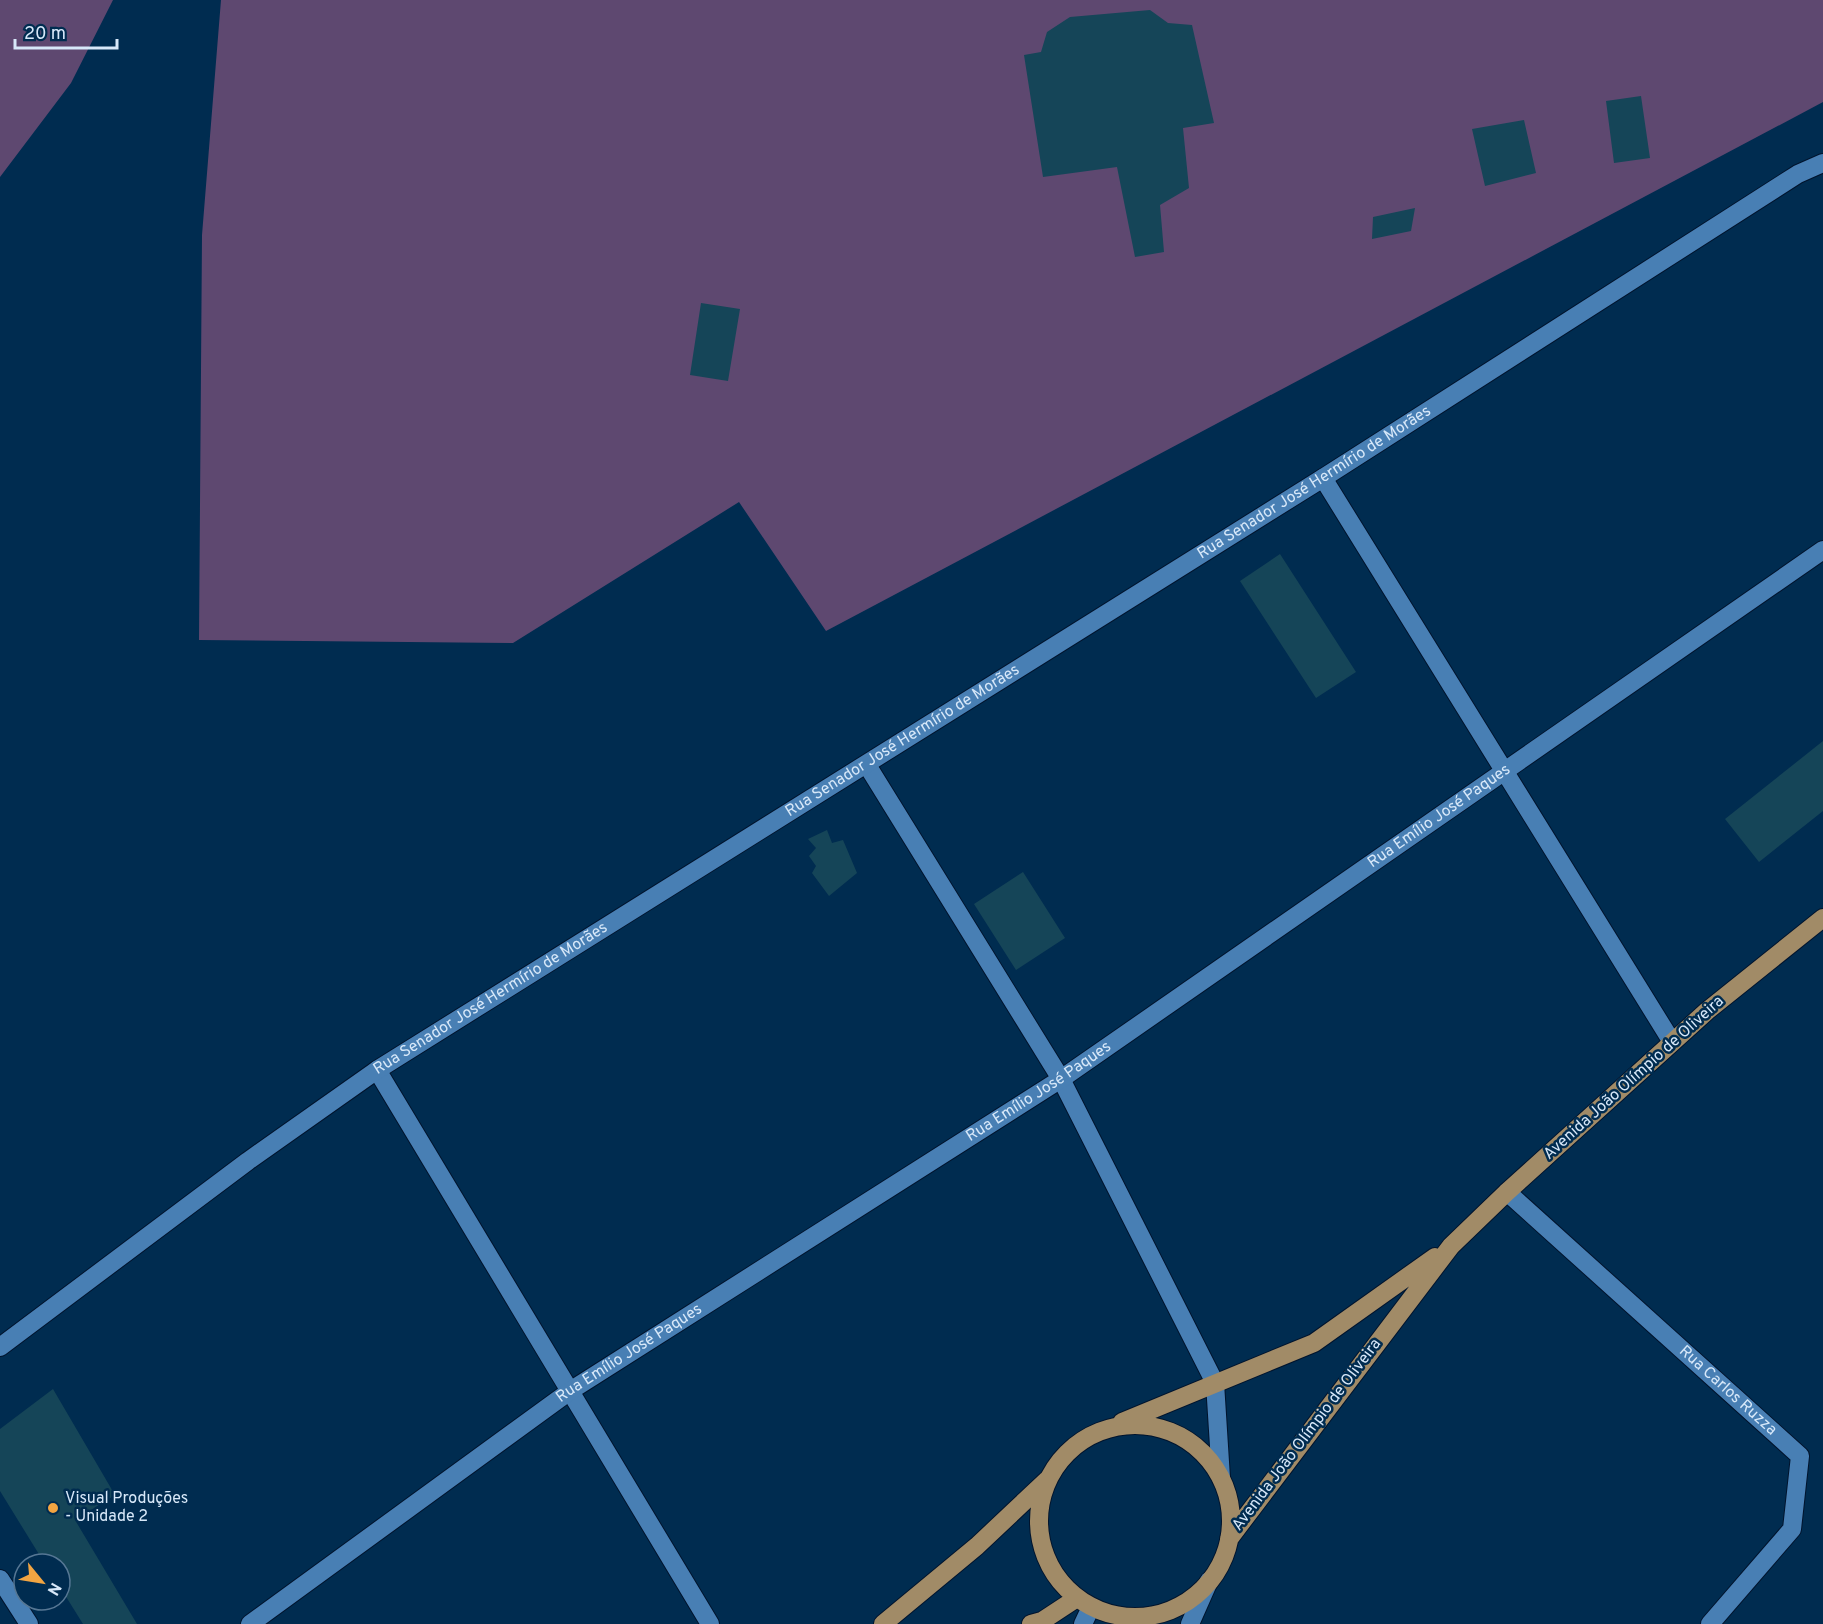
<svg xmlns="http://www.w3.org/2000/svg" width="1823" height="1624" font-family="Overpass,sans-serif">
<style>
.green{fill:#5e4870}
.building{fill:#154558}
.lines{fill:none;stroke-linecap:round;stroke-linejoin:round}
.minor-casing{stroke:#00142d;stroke-width:20}
.major-casing{stroke:#00142d;stroke-width:20}
.minor{stroke:#487fb4;stroke-width:18}
.major{stroke:#a18b67;stroke-width:18}
.poi-dot{fill:#f2a542;stroke:#002c50;stroke-width:2}
.labels{text-anchor:middle;dominant-baseline:central;stroke-width:5;stroke-linejoin:round;paint-order:stroke}
.street-label{font-size:16px;fill:#d7e8f9;stroke:#002c50}
.poi-label{font-size:16px;fill:#d7e8f9;stroke:#002c50;text-anchor:start}
</style>
<rect width="100%" height="100%" fill="#002c50"/>
<!-- green -->
<path class="green" d="M0 0H113L71 83 0 177Z
M221 0H1823V102L826 631 739 502 513 643 199 640 202 235Z"/>
<!-- building -->
<path class="building" d="M1150 10 1168 23 1192 25 1214 123 1183 128 1189 188 1160 205 1164 252 1135 257 1117 167 1043 177 1024 55 1041 52 1047 32 1070 17Z
M1641 96 1650 158 1614 163 1606 101Z
M1524 120 1536 173 1485 186 1472 129Z
M1415 208 1411 231 1372 239 1373 217Z
M701 303 740 309 728 381 690 375Z
M1280 554 1356 672 1316 698 1240 581Z
M1823 741V811L1759 862 1725 819Z
M827 830 832 843 843 840 857 873 829 896 812 873 816 866 809 856 816 848 808 839Z
M1023 872 1065 938 1016 970 974 904Z
M53 1389 115 1495 75 1520 137 1624H83L60 1587V1564H45L0 1491V1429Z"/>
<g class="lines">
<defs>
<g id="minor">
<path d="M1323 478 1672 1042"/>
<path d="M867 765 1061 1079 1215 1383 1221 1478"/>
<path d="M377 1070 710 1624"/>
<path id="s1" d="M1507 1192 1800 1456 1792 1529 1710 1624"/>
<path id="s2" d="M0 1347 248 1161 377 1070 1323 478 1798 174 1823 163"/>
<path d="M0 1579 29 1624"/>
<path id="s3" d="M250 1624 570 1391 1061 1079 1823 550"/>
<path d="M1083 1624 1091 1607"/>
<path d="M1190 1624 1209 1581"/>
</g>
<path id="major" d="M1122 1422 1314 1343 1435 1257
M1039 1521a96 96 0 1 1 192 0a96 96 0 1 1-192 0Z
M1229 1539 1451 1246 1507 1192 1707 1011 1823 918
M883 1624 977 1546 1047 1480
M1031 1624 1042 1621 1077 1598"/>
</defs>
<!-- minor casing -->
<use href="#minor" class="minor-casing"/>
<!-- major casing -->
<use href="#major" class="major-casing"/>
<!-- minor -->
<use href="#minor" class="minor"/>
<!-- major -->
<use href="#major" class="major"/>
</g>
<!-- markers -->
<circle class="poi-dot" cx="53" cy="1508" r="6"/>
<g class="labels">
<!-- street labels -->
<g class="street-label">
<text stroke="none"><textPath href="#s2" startOffset="1574">Rua Senador José Hermírio de Morães</textPath></text>
<text stroke="none"><textPath href="#s2" startOffset="1088">Rua Senador José Hermírio de Morães</textPath></text>
<text stroke="none"><textPath href="#s3" startOffset="1438">Rua Emílio José Paques</textPath></text>
<text stroke="none"><textPath href="#s2" startOffset="602">Rua Senador José Hermírio de Morães</textPath></text>
<text transform="translate(1634 1078) rotate(-42)">Avenida João Olímpio de Oliveira</text>
<text stroke="none"><textPath href="#s3" startOffset="952">Rua Emílio José Paques</textPath></text>
<text stroke="none"><textPath href="#s3" startOffset="466">Rua Emílio José Paques</textPath></text>
<text stroke="none"><textPath href="#s1" startOffset="297">Rua Carlos Ruzza</textPath></text>
<text transform="translate(1307 1435) rotate(-53)">Avenida João Olímpio de Oliveira</text>
</g>
<!-- poi labels -->
<g class="poi-label">
<text x="65" y="1499">Visual Produções<tspan x="65" dy="18">- Unidade 2</tspan></text>
</g>
</g>
<!-- north arrow -->
<g transform="translate(42 1582) rotate(120)"><circle r="28" fill="#002c50" stroke="#567794" stroke-width="1.5"/>
<path d="M0-4.5L10 22L0 15L-10 22Z" fill="#f2a542"/>
<text y="-9" font-size="16" font-weight="bold" text-anchor="middle" fill="#d7e8f9">N</text>
</g>
<!-- scale -->
<path d="M15 39v9h102v-9" fill="none" stroke="#d7e8f9" stroke-width="3"/>
<text x="24" y="39" font-size="18" fill="#d7e8f9" stroke="#002c50" stroke-width="4.5" paint-order="stroke">20 m</text>
</svg>
